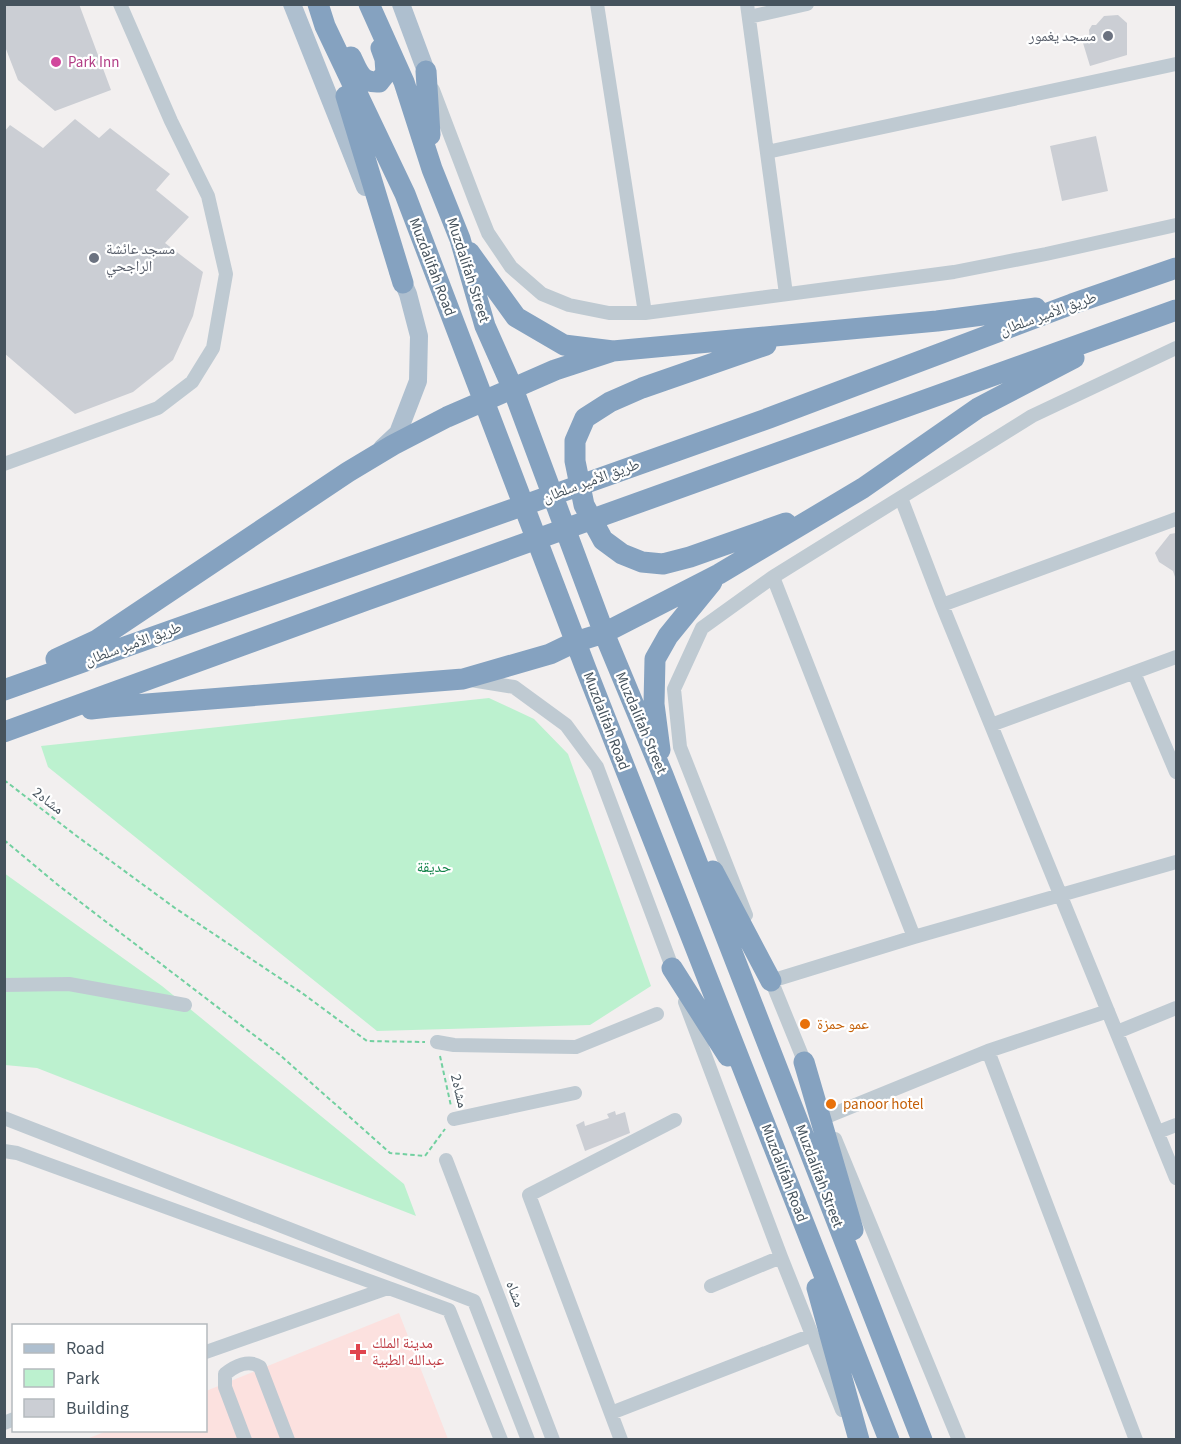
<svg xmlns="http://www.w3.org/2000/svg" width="1181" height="1444" font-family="'Source Sans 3','Noto Naskh Arabic',sans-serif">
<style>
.medical{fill:#fce1df}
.green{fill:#bcf1cf}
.building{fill:#cbced4}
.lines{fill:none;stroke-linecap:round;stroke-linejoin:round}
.path{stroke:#72d0a0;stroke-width:2;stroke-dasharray:4.5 3;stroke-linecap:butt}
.minor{stroke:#bfcad2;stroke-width:14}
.major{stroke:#aebfcf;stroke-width:18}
.highway{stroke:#85a2c0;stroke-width:21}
.worship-dot{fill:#6b7280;stroke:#fff;stroke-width:2}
.hotel-dot{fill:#d1479c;stroke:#fff;stroke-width:2}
.food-dot{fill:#e8710a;stroke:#fff;stroke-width:2}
.health-dot{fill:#e0444e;stroke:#fff;stroke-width:2}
.labels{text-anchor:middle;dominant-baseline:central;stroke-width:4.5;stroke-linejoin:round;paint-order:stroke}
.worship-label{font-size:15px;fill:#5b616d;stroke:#fff;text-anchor:end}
.hotel-label{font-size:15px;fill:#b23c85;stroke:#fff;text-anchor:start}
.street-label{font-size:15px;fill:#46535d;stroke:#fff}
.park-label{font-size:15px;fill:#138249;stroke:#fff}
.food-label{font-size:15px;fill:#c56008;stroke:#fff;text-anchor:start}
.health-label{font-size:15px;fill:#be3a42;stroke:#fff;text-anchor:start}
</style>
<rect width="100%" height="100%" fill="#f2efef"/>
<!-- medical -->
<path class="medical" d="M399 1313 448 1439 84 1440 107 1431 206 1430V1391Z"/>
<!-- green -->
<path class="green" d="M489 698 534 719 568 754 651 986 590 1025 377 1031 48 767 41 746Z
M4 873 162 986 404 1184 416 1216 37 1068 5 1065Z"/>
<!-- building -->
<path class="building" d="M4 4H79L111 90 55 111 18 80 4 44Z
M1118 15 1127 23V55L1090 66 1083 43 1090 42 1089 30 1092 25H1096L1104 16Z
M75 119 99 138 110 128 170 174 156 190 189 217 165 243 203 272 193 316 173 360 133 392 75 414 4 353V132L10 125 43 148Z
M1096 136 1108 191 1062 201 1050 146Z
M1176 533V580L1173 571 1159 562 1155 553 1170 534Z
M615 1111 616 1115 625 1112 630 1133 585 1151 576 1125 584 1121 585 1126 609 1118 607 1114Z"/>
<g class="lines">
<!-- path -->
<path class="path" d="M4 780 78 837 175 908 302 993 367 1041 425 1042
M4 840 58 885 280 1055 390 1153 425 1156 445 1129
M440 1056 451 1106"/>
<!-- minor -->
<path class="minor" d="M597 4 645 313
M747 4 786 294
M749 17 807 4
M433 90 476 203 488 233 511 267 542 294 569 305 609 313H645L954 272 1046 254 1176 225
M767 152 1176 64
M4 464 158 408 192 382 213 348 226 274 208 196 171 121 120 4
M901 498 942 605 1176 1178
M773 577 914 937
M942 605 1176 519
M1134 673 1176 772
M471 680 514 687 566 725 597 767 675 975
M991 725 1176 657
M746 915 680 747 674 689 702 628 773 577 1032 416 1176 348
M769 975 807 1068
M771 981 914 937 1176 862
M4 985 69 984 185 1005
M685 1002 781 1257 842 1410
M1117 1032 1176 1008
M437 1042 454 1045 576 1047 657 1014
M988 1051 1136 1440
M826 1117 988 1051 1108 1011
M4 1118 474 1301 528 1440
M454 1119 575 1093
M1158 1132 1176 1125
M835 1139 959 1440
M4 1151 17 1153 449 1310 501 1440
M446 1160 553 1440
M711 1286 781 1257
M206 1352 388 1288
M611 1413 812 1335
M4 1423 14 1419
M245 1440 225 1387V1374C235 1366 249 1359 260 1367L288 1440
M621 1440 529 1195 675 1120"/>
<!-- major -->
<path class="major" d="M292 4 365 187
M401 4 426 71
M382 448 398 433 418 381 419 336 408 294 398 271"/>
<!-- highway -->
<path class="highway" d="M318 4 325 26 405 194 586 669 889 1440
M369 4 404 82 432 169 460 239 485 326 513 389 604 633 663 775 922 1440
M351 57C358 71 360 83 379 82L386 73 385 59 381 48
M426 71 430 135
M346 96 403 283
M469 252 516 317 564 345 613 351 937 321 1036 308
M766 345 642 388 610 402 585 418 575 441V461L584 505 603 540 622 554 642 562 663 564 690 557 786 523
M56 659 97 640 348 472 393 445 447 417 555 370 613 351
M4 690 769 418 1072 304 1176 268
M91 709 109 707 463 679 550 654 575 642 604 633 719 574 863 488 978 408 1074 358
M4 732 367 600 1176 310
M660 750 654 704 655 659 668 636 712 582
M713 871 771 981
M672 968 728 1056
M804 1062 853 1230
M817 1288 859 1440"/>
</g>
<!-- markers -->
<g class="worship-dot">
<circle cx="1108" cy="36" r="6"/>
<circle cx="94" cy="258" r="6"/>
</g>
<circle class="hotel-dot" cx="56" cy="62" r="6"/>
<g class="food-dot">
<circle cx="805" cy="1024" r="6"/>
<circle cx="831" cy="1104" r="6"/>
</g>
<path class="health-dot" d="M355 1343h6v6h6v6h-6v6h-6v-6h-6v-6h6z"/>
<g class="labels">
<!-- worship labels -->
<g class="worship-label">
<text x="1096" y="36">مسجد يغمور</text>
<text x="106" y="249" text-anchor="start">مسجد عائشة<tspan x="106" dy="17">الراجحي</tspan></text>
</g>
<!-- hotel labels -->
<g class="hotel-label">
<text x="68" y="62">Park Inn</text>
</g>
<!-- street labels -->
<g class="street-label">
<text transform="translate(432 267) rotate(69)">Muzdalifah Road</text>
<text transform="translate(468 270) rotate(72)">Muzdalifah Street</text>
<text transform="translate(1048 314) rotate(-20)">طريق الأمير سلطان</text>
<text transform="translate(591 481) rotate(-20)">طريق الأمير سلطان</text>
<text transform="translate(133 644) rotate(-20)">طريق الأمير سلطان</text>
<text transform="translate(606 721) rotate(69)">Muzdalifah Road</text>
<text transform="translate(641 723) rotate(67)">Muzdalifah Street</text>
<text transform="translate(48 801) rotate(37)">مشاه2</text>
<text transform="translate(459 1091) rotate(77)">مشاه2</text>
<text transform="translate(784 1173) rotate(69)">Muzdalifah Road</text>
<text transform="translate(819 1176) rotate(69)">Muzdalifah Street</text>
<text transform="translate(515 1294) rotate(69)">مشاه</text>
</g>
<!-- park labels -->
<g class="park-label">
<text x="434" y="867">حديقة</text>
</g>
<!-- food labels -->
<g class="food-label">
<text x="817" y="1024">عمو حمزة</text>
<text x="843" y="1104">panoor hotel</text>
</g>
<!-- health labels -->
<g class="health-label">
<text x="372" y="1343">مدينة الملك<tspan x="372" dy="17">عبدالله الطبية</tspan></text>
</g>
</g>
<!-- border -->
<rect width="1181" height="1444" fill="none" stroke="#46535d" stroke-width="12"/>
<!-- legend -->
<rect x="12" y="1324" width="195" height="108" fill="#ffffff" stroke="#b5babe" stroke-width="1.5"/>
<rect x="24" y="1344" width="30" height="9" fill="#aebfcf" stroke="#b5babe" stroke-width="1.5"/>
<text x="66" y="1354" font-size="18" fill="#46535d">Road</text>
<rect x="24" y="1369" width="30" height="18" fill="#bcf1cf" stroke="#b5babe" stroke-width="1.5"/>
<text x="66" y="1384" font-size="18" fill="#46535d">Park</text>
<rect x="24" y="1399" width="30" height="18" fill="#cbced4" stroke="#b5babe" stroke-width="1.5"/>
<text x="66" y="1414" font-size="18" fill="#46535d">Building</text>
</svg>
